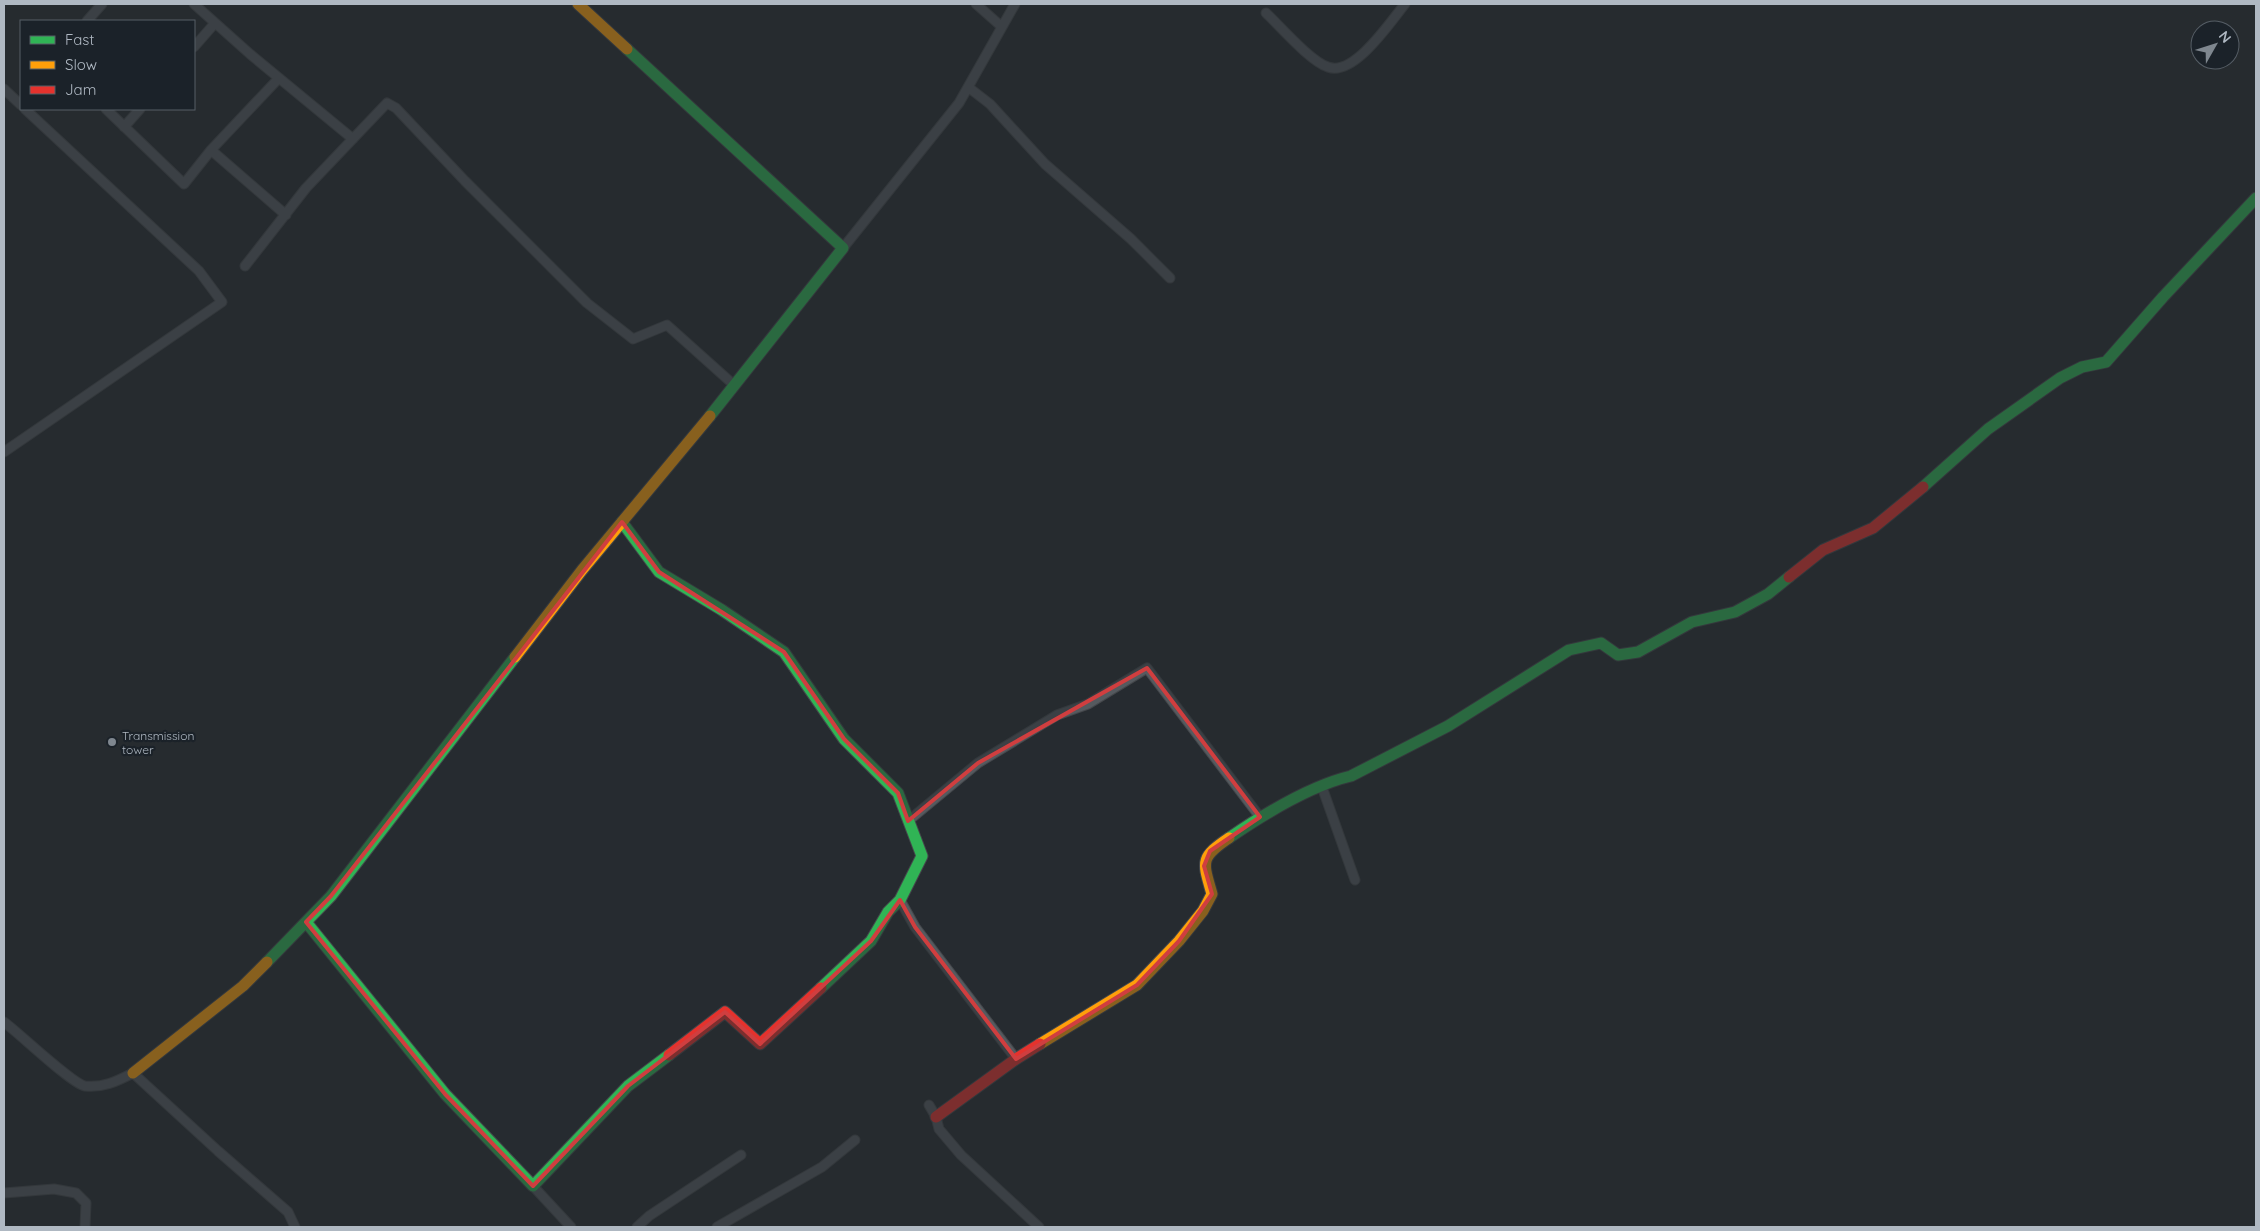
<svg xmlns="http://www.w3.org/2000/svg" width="2260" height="1231" font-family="Quicksand,sans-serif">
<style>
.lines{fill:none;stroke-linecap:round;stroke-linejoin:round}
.street-casing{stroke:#44474b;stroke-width:11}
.fast-casing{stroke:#44474b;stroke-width:13}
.slow-casing{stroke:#44474b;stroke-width:13}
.jam-casing{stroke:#44474b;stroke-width:13}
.street{stroke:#555a5f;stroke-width:9}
.fast{stroke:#30b455;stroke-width:11}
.slow{stroke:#ff9f0a;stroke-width:11}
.jam{stroke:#e5322d;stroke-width:11}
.marked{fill:none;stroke:#d03e3f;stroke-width:4;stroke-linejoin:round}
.poi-dot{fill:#7f878f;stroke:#1b2229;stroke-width:2}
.labels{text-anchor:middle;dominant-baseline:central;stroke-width:4.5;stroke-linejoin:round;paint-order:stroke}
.poi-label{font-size:12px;fill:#afb8c2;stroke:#1b2229;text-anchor:start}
</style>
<rect width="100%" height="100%" fill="#262b30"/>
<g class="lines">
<defs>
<path id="street" d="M194 4 250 54 353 139
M976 4 1002 27
M1266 13C1281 27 1310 61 1328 67 1354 77 1391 21 1405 4
M87 21 102 4
M194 47 215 23
M968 87 990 104 1045 164 1131 239 1170 278
M4 89 21 105
M106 109 184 184 211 150 286 215
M124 127 140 109
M211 150 279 78
M843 248 959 103 1015 4
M245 266 306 188 387 103 396 108 465 181 587 303 633 339 667 325 734 385
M4 452 222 302 199 271 25 109
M1322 787 1355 880
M908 821 978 763 1057 715 1088 704 1147 668 1260 817
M900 900 915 927 1016 1059
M4 1022C19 1033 72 1084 85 1086 104 1088 117 1081 133 1073L218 1151 288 1212 295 1227
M929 1105 936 1117 939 1129 961 1155 1039 1227
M533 1186 571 1227
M4 1193 54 1189 76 1193 86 1203 85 1227
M637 1227 649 1216 741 1155
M717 1227 822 1167 855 1140"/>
<path id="fast" d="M627 49 843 248 710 416
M1923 487 1988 429 2060 378 2082 367 2106 362 2163 297 2256 198
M622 522 659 572 722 610 784 652 844 739 898 793 922 856 900 900 888 912 871 941 821 988
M1229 838C1264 814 1309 786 1351 776L1448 726 1569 650 1601 643 1618 655 1638 652 1692 622 1735 612 1768 594 1789 577
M306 922 445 1094 533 1186 628 1086 669 1055
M267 962 331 896 515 657"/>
<path id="slow" d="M578 4 627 49
M515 657 582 570 710 416
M1040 1044 1137 985 1179 941 1203 911 1212 894C1203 862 1199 858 1229 838
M133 1073 243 986 267 962"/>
<path id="jam" d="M1789 577 1823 550 1873 528 1923 487
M669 1055 725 1012 760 1044 821 988
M936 1117 1016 1059 1040 1044"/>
</defs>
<!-- street casing -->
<use href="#street" class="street-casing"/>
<!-- fast casing -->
<use href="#fast" class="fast-casing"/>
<!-- slow casing -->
<use href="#slow" class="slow-casing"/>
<!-- jam casing -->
<use href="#jam" class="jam-casing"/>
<!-- street -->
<use href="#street" class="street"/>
<!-- fast -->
<use href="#fast" class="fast"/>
<!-- slow -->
<use href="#slow" class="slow"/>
<!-- jam -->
<use href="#jam" class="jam"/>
</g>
<!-- marked area -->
<path d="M0 0H2260V1231H0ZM622 522 659 572 784 652 844 739 898 793 908 821 978 763 1147 668 1260 817 1210 851 1204 866 1212 894 1179 941 1137 985 1016 1059 915 927 900 900 871 941 760 1044 725 1012 628 1086 533 1186 445 1094 306 922 331 896Z" fill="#262b30" fill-opacity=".55" fill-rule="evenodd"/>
<path class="marked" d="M622 522 659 572 784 652 844 739 898 793 908 821 978 763 1147 668 1260 817 1210 851 1204 866 1212 894 1179 941 1137 985 1016 1059 915 927 900 900 871 941 760 1044 725 1012 628 1086 533 1186 445 1094 306 922 331 896Z"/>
<!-- markers -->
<circle class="poi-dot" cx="112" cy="742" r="5"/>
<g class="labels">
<!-- poi labels -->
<g class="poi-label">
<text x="122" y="735">Transmission<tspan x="122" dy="14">tower</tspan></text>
</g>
</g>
<!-- border -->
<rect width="2260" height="1231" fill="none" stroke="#afb8c2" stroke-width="10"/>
<!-- legend -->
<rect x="20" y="20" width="175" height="90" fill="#1b2229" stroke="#565e66"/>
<rect x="30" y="36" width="25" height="8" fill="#30b455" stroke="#565e66"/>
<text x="65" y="45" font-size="15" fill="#afb8c2">Fast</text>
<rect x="30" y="61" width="25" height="8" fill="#ff9f0a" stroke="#565e66"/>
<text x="65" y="70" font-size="15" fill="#afb8c2">Slow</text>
<rect x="30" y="86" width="25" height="8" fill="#e5322d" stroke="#565e66"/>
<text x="65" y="95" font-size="15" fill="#afb8c2">Jam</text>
<!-- north arrow -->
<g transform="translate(2215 45) rotate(51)"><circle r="24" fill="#1b2229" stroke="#565e66"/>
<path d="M0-4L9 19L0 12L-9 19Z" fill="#7f878f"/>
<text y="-8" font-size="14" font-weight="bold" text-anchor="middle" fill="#afb8c2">N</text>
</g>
</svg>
